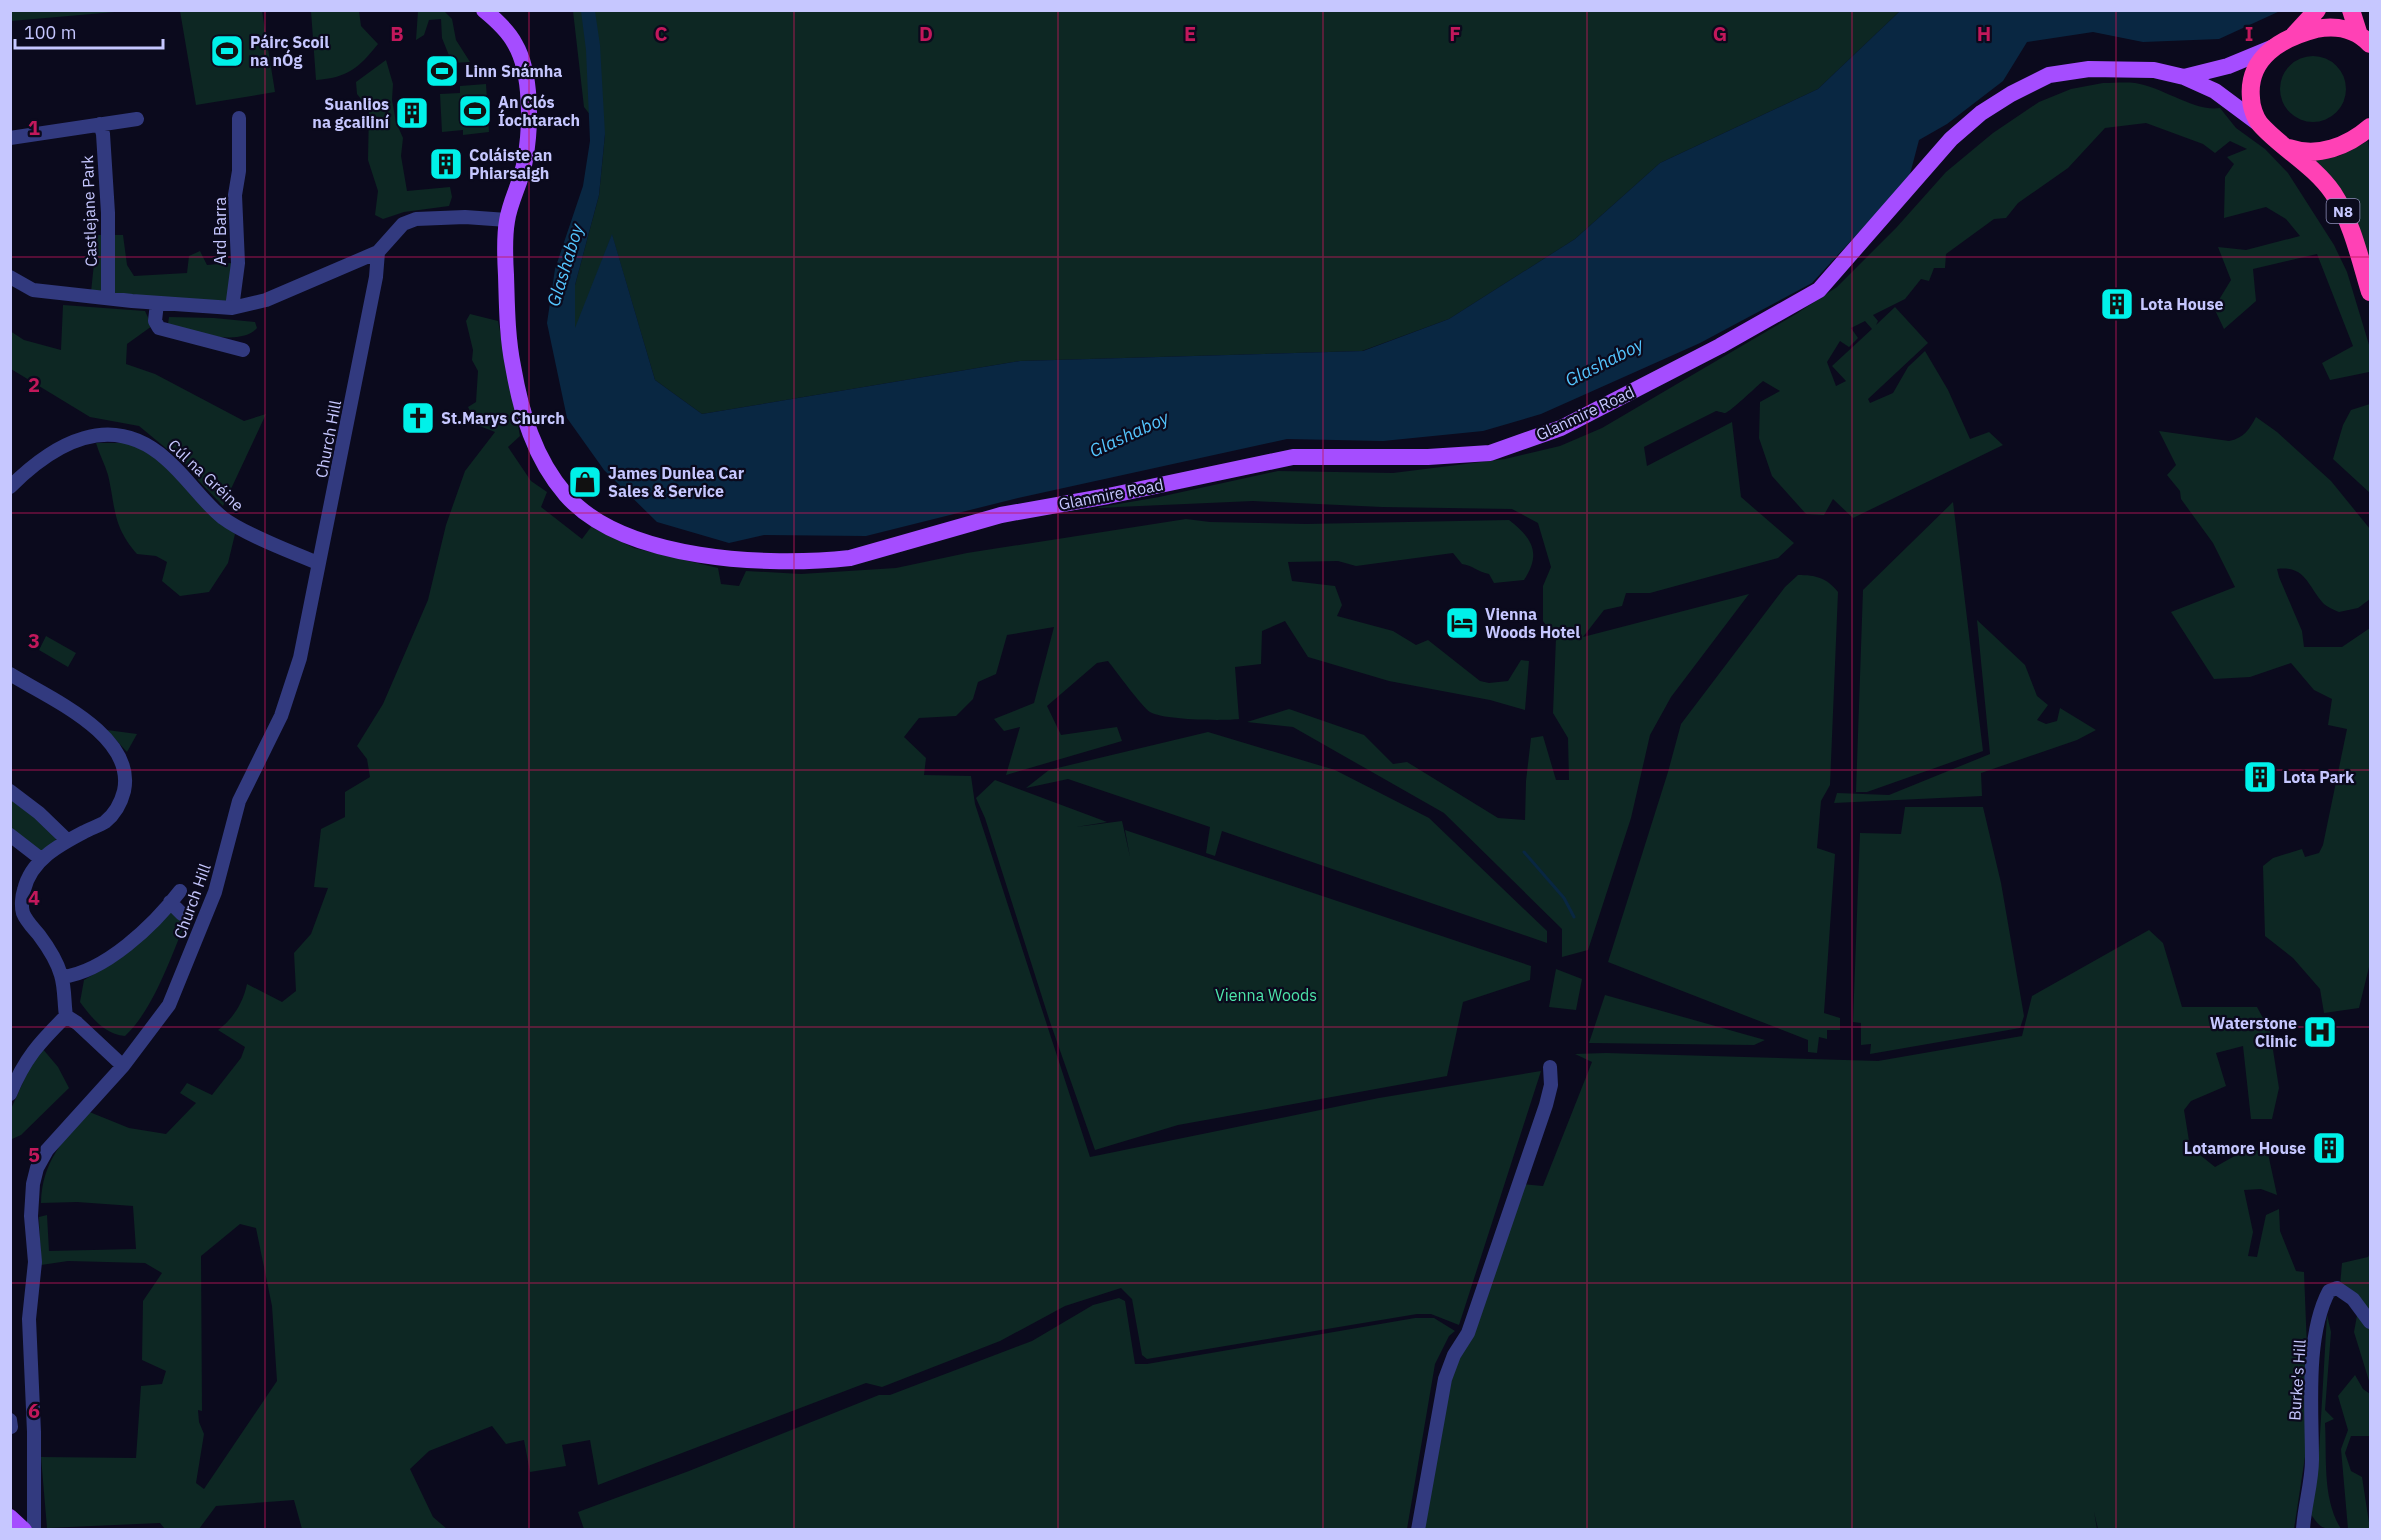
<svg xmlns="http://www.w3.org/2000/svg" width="2381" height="1540" font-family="'IBM Plex Sans',sans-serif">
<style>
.green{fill:#0d2723;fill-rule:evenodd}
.water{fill:#092742}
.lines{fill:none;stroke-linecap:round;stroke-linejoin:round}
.stream{stroke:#092742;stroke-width:3}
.minor{stroke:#323a7f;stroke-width:14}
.major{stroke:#a54dff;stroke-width:16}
.highway{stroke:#ff41b5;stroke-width:18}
.grid{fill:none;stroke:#c2185b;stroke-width:1.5;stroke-opacity:0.55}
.labels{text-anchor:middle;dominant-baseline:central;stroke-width:4.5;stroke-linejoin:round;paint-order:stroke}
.shield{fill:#0b0a1d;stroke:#8e8ebb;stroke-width:1.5}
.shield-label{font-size:15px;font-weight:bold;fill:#c6c7ff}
.poi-label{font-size:16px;font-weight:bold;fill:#c6c7ff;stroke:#0b0a1d;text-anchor:start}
.street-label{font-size:16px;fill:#c6c7ff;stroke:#0b0a1d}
.park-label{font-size:16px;fill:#4de4aa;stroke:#0b0a1d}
.water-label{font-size:18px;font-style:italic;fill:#54c6ff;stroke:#0b0a1d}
.grid-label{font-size:20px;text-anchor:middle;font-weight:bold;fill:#c2185b;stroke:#0b0a1d;stroke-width:4.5;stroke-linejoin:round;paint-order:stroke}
</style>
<rect width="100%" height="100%" fill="#0b0a1d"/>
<!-- green -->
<path class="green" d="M11 10H126V11L11 21Z
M180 11H262L275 92 196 105Z
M311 11H359L361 26 378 44C359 68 347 78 316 80Z
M418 11H444L452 19 456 40 470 62 452 63 442 38 441 19 429 20 424 35 416 40Z
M573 11H1900L1818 89 1660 163 1575 239 1449 319 1362 351 1020 361 702 414 655 380 612 235 575 331V285L599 195 605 134 584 107Z
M2280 89a33 33 0 1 1 66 0a33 33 0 1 1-66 0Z
M386 60 393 84 392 100 396 122 403 138 401 156 407 191 450 187 452 197 449 206 404 212 383 219 375 215 378 191 368 160 369 109 357 94 356 82Z
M2103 83C2113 83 2125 82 2135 83 2163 87 2194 112 2220 108L2236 128 2265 149 2288 173 2334 245 2347 272 2370 348V376L2369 372 2330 380 2322 363 2353 346 2317 254 2253 269 2256 301 2224 329 2214 308 2231 280 2218 247 2246 250 2300 236 2286 219 2266 207 2224 218 2225 177 2234 164 2227 157 2247 149 2230 141 2215 153 2203 144 2146 123 2105 128 2068 168 2018 203 2006 218 1994 219 1946 254 1945 268H1934L1929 281 1921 279 1905 299 1873 315 1878 321 1876 325 1895 307 1928 343 1868 399 1870 403 1893 393 1908 367 1925 351 1948 390 1970 439 1989 432 2003 445 1853 518 1833 499 1824 515 1806 514 1772 476 1759 438 1760 402 1780 391 1763 381C1757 386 1729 413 1725 413 1724 413 1717 411 1716 411L1644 447 1647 466 1732 422 1741 497 1794 543 1778 558 1650 593H1626L1622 606 1604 610 1583 637 1749 594 1671 697 1650 735 1631 818 1588 950 1562 957V929L1444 813 1293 727 1247 722 1289 709 1364 735 1393 764 1407 762 1498 818 1525 820 1526 781 1531 738 1543 736 1556 780H1569L1568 738 1553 713 1556 638 1543 621V586L1551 567 1538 523 1512 509 1382 507 1253 501 1095 508 1159 497 1278 471 1393 473 1505 459 1560 446 1602 428 1796 314 1837 287 1896 228 1946 172 1993 133 2039 102 2071 89ZM1865 321 1872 329 1832 366 1846 381 1836 386 1827 362 1840 341 1849 347 1858 338 1851 328Z
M486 84 489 132 463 135V130L442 132 440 94 460 93V86Z
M2368 141 2370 159V269L2313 160 2339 156Z
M97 235H123L127 265 134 276 187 273 189 256 200 251 207 265 242 262 239 297 221 303 91 292Z
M63 305 145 311 152 326 127 344 126 364 155 374 244 421 266 414 223 506 198 480 196 473 139 426 90 417 11 369 10 331 24 340 61 350Z
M470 314 498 321 520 436 508 447 531 481 547 492 541 507 582 539 591 527 634 548 718 568 721 584 739 586 746 571 801 574 896 568 967 553 1186 519 1210 522 1306 524 1509 520C1532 538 1542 553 1524 580L1494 583 1489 574C1478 572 1472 565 1462 564L1453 553 1356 566 1338 561 1288 562 1292 581 1335 586 1342 605 1337 616 1393 631 1416 645 1428 640 1480 681 1489 683 1508 681 1521 660 1529 661 1525 710 1490 700 1389 681 1308 657 1285 621 1262 631 1261 664 1235 667 1239 719C1223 721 1163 720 1150 712 1142 707 1116 671 1108 661L1097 663 1047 706 1061 735 1117 727 1122 741 1006 775 1020 727 1004 731 994 719 1034 703 1054 627 1007 635 996 674 978 682 973 699 956 716 919 718 904 737 926 758 924 775 971 776 975 804 1090 1157 1379 1098 1541 1071 1459 1325 1431 1314H1417L1147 1359 1142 1355 1132 1299 1121 1288 1065 1306 1000 1341 882 1387 866 1383 598 1485 590 1440 562 1445 566 1466 530 1472 524 1440 506 1444 492 1426 429 1451 410 1469 433 1517 447 1529H302L294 1500 216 1506 199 1529H165L160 1523 47 1528 41 1457 136 1458 141 1386 162 1384 166 1371 142 1360 143 1301 162 1273 145 1263 68 1261 41 1265 39 1217 47 1215 49 1251 136 1249 133 1206 77 1202 41 1203C42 1162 63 1141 87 1111L129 1128 166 1134 196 1103 180 1093 187 1083 212 1095 241 1058 245 1047 218 1030C233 1019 243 1003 247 984L282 1002 296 991 294 953 311 934 328 888 314 887 321 829 345 817V792L370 777 367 759 357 746 383 704 428 600 446 525 465 471 495 432 477 425 468 407 476 402 478 371 472 360 473 350 466 321ZM240 1224 256 1228 272 1306 277 1381 204 1489 196 1483 204 1434 199 1422 198 1410 202 1411 201 1256Z
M169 317 214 318 255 322 257 328C241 347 195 332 174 329L168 324Z
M2370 404V493L2333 459 2343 425 2351 410Z
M2256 417 2277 432 2331 481 2370 529V599L2358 608 2339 612C2334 610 2327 607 2323 603 2308 586 2305 565 2277 569L2279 577 2302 631 2304 647H2342L2370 628V963L2359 1008 2324 1013 2320 989 2293 958 2265 936 2263 866 2273 858 2302 849 2305 857 2319 853 2323 845 2347 729 2328 725 2332 699 2314 690 2291 663 2250 677 2214 679 2171 612 2235 587 2213 543 2181 499 2180 491 2167 475 2176 465 2159 431 2229 441C2244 438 2249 430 2256 417Z
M96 443H130L154 455 206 509 235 534 228 563 209 592 180 596 162 581 167 562 156 556 137 554C112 525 116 509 108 475 105 464 99 454 96 443Z
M1953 502 1983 751 1867 792H1856L1863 590Z
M1798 575C1816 575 1827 578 1838 592L1830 785 1821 801 1817 848 1835 854 1824 1013 1840 1018V1030H1827V1039L1819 1037 1817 1053 1808 1052V1040L1608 962 1668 772 1681 724 1785 587Z
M1977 620 2025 665 2037 696 2048 705 2037 720 2046 724 2057 721 2060 708 2096 730 2077 740 1981 773 1982 796 1834 803 1837 793 1889 795 1990 754Z
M46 636 76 653 68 667 39 650Z
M107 730 137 734 127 752Z
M1208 732 1335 770 1429 818 1547 931V943L1222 831 1215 856 1206 853 1210 827 1068 779 1026 788 1049 770Z
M995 780 1107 822 1076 827 1122 821 1130 857 1125 830 1531 966 1530 980 1463 1002 1447 1076 1178 1125 1095 1150 1050 1022 985 818 976 798Z
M10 798 29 811 56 838 55 843 44 851 38 850 11 831Z
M1905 807H1983L2001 883 2024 1016 2020 1028 1870 1054 1871 1044 1861 1045V1023L1853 1022 1860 833 1901 834Z
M168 911 176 913 187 919C171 956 154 1009 125 1036 104 1034 92 1018 80 1002L84 980 101 970Z
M2149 930 2163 943 2182 1007H2257L2270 1031 2279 1088 2272 1119H2251L2243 1046 2216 1053 2226 1086 2191 1101 2184 1110 2190 1147 2215 1167 2240 1153 2267 1149 2277 1195 2261 1189 2244 1190 2253 1232 2248 1256 2257 1257 2266 1215 2279 1209 2280 1231 2296 1271 2304 1272 2307 1349 2305 1457 2294 1529H2098L2094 1512 2097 1529 1417 1530 1452 1356 1522 1184 1543 1186 1592 1062 1575 1054 1606 1053 1878 1061 2022 1036 2032 996Z
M1556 969 1582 979 1576 1010 1549 1007Z
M1605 995 1765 1040 1754 1045 1589 1043Z
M42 1048 58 1067 69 1088 21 1135 12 1139 11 1145V1109L32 1062Z
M2370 1253V1315L2340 1286 2342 1263 2368 1257Z
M1119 1298 1125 1301 1135 1364H1147L1415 1318H1434L1455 1331 1449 1336 1435 1364 1407 1529H584L578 1512 689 1471 879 1395H890L1032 1341 1093 1305Z
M2358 1310 2370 1329V1384L2354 1332Z
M2327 1315 2331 1332 2325 1410 2334 1419 2325 1423C2327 1458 2322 1498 2341 1529 2322 1529 2321 1529 2310 1513L2318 1469Z
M2355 1375 2363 1389 2370 1394V1438L2369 1436H2351L2345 1453 2351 1471 2362 1477 2370 1529H2348L2341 1449 2348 1430 2338 1396Z"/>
<!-- water -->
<path class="water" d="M581 11H595L600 45 605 134 599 195 575 285V328L612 234 655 380 702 414 1020 361 1363 351 1449 319 1575 239 1660 163 1818 89 1900 11H2280L2219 39 2143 42 2093 32 2027 42 2003 81 1947 124 1919 140 1909 178 1812 283 1700 343 1541 414 1483 431 1383 441 1287 439 1018 498 866 536 764 535 729 543 657 522 604 470 567 418 547 323 555 269 583 186 590 141 586 50Z
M446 57 449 84 437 85 435 58Z"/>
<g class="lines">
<!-- stream -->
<path class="stream" d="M1524 852 1564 898 1574 917"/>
<!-- minor -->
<path class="minor" d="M100 124 103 134 108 213V298
M10 138 137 119
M10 277 33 290 132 301 232 308 266 300 378 252 403 224 416 219 465 217 507 220
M157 303 155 321 159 328 243 350
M232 308 238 263 235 195 239 171V118
M10 487C54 443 111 410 166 459 187 477 202 501 223 518 244 534 293 553 318 563
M10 674C49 698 136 735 124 791 121 803 115 814 105 822 99 826 91 828 84 832 59 845 31 860 24 890 22 896 21 906 23 913 26 921 34 929 39 935 48 947 57 961 61 975 65 988 64 1003 66 1016L77 1023 123 1066
M10 791 39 813 68 841
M10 835 41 859
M170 902 182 914
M62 977C105 972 154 925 180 891
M10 1094C25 1058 39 1043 66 1016
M10 1420 11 1427
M34 1530V1432L29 1319 35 1262 31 1216 33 1184 37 1168 47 1150 123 1066 169 1005 215 892 239 801 281 716 300 658 376 277 378 252
M1418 1530 1445 1379 1454 1355 1468 1333 1546 1105 1551 1085 1550 1067
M2303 1530C2304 1507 2312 1483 2312 1460 2312 1410 2305 1336 2329 1291L2337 1288 2353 1299 2370 1322"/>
<!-- major -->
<path class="major" d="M484 10C495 19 509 32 515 44 532 73 531 127 525 160 522 181 510 200 507 221 504 238 505 258 506 275 507 306 507 336 513 366 521 412 534 458 566 495 624 561 768 567 850 558L1001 515 1108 496 1293 457H1428L1490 453 1561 428 1720 346 1819 290 1951 139 1981 113 2011 94 2049 75 2089 69 2154 70 2184 77 2215 91 2258 123
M2184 77 2228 66 2274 47
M10 1517 24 1530"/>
<!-- highway -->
<path class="highway" d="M2351 10 2358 32
M2294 35 2317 10
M2370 44C2356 29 2336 25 2316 29 2281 38 2247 58 2251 98 2251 106 2255 118 2260 124 2281 148 2314 165 2333 193 2352 222 2360 259 2370 292
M2289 148C2318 158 2348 146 2370 127"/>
</g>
<!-- grid -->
<path class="grid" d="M265 10V1530M529 10V1530M794 10V1530M1058 10V1530M1323 10V1530M1587 10V1530M1852 10V1530M2116 10V1530M10 257H2370M10 513H2370M10 770H2370M10 1027H2370M10 1283H2370"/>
<!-- icons -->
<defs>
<symbol id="stadium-square" viewBox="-11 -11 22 22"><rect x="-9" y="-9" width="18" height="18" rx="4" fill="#00f1e9" stroke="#0b0a1d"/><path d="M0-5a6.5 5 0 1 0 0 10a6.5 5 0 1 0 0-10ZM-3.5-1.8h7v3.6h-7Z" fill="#111"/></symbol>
<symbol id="building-square" viewBox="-11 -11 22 22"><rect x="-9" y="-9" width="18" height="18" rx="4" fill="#00f1e9" stroke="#0b0a1d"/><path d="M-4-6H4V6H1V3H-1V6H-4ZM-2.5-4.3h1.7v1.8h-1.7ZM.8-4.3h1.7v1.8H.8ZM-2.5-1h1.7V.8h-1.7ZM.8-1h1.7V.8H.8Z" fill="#111"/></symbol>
<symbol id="church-square" viewBox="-11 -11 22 22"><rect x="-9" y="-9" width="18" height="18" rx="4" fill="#00f1e9" stroke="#0b0a1d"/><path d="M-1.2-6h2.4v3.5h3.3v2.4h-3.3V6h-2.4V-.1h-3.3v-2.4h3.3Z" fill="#111"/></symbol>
<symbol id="shop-square" viewBox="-11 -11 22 22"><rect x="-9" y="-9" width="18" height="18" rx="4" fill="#00f1e9" stroke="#0b0a1d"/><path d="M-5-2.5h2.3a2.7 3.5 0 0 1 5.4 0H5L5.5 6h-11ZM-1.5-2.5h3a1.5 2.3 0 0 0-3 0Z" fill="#111"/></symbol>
<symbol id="hotel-square" viewBox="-11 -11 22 22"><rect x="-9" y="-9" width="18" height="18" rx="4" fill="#00f1e9" stroke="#0b0a1d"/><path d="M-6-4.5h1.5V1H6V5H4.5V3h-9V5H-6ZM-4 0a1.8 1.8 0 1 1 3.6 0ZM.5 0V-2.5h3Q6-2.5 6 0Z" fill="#111"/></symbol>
<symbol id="hospital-square" viewBox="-11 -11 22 22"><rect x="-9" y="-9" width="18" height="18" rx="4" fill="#00f1e9" stroke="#0b0a1d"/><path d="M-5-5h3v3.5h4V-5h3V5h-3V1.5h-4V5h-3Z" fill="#111"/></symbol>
</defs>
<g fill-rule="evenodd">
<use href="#stadium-square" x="208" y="32" width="38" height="38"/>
<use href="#stadium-square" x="423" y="52" width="38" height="38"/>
<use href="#stadium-square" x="456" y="92" width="38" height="38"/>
<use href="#building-square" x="393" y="94" width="38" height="38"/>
<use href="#building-square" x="427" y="145" width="38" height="38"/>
<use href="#building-square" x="2098" y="285" width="38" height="38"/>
<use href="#church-square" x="399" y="399" width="38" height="38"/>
<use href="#shop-square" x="566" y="463" width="38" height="38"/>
<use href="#hotel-square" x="1443" y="604" width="38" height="38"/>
<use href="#building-square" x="2241" y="758" width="38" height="38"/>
<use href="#hospital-square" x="2301" y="1013" width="38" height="38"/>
<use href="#building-square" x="2310" y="1129" width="38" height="38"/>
</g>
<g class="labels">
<!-- shield labels -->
<rect class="shield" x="2326.5" y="199" width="33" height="24" rx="4.5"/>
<g class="shield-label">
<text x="2343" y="211">N8</text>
</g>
<!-- poi labels -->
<g class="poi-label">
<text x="250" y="42">Páirc Scoil<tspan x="250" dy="18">na nÓg</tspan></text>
<text x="465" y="71">Linn Snámha</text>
<text x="498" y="102">An Clós<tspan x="498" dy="18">Íochtarach</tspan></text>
<text x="389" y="104" text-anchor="end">Suanlios<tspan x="389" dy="18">na gcailiní</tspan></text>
<text x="469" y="155">Coláiste an<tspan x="469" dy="18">Phiarsaigh</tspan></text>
<text x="2140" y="304">Lota House</text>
<text x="441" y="418">St.Marys Church</text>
<text x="608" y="473">James Dunlea Car<tspan x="608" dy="18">Sales &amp; Service</tspan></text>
<text x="1485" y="614">Vienna<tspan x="1485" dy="18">Woods Hotel</tspan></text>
<text x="2283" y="777">Lota Park</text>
<text x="2297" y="1023" text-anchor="end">Waterstone<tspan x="2297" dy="18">Clinic</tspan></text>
<text x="2306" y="1148" text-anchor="end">Lotamore House</text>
</g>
<!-- street labels -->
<g class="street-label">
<text transform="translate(89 211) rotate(-92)">Castlejane Park</text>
<text transform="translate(220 231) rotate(-90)">Ard Barra</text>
<text transform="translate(1585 413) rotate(-25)">Glanmire Road</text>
<text transform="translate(328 439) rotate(-79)">Church Hill</text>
<text transform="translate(206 475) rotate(43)">Cúl na Gréine</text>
<text transform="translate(1111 494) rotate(-11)">Glanmire Road</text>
<text transform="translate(192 901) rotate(-70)">Church Hill</text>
<text transform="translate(2297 1380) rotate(-86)">Burke's Hill</text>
</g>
<!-- park labels -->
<g class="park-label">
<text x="1266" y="995">Vienna Woods</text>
</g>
<!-- water labels -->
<g class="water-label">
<text transform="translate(565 265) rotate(-73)">Glashaboy</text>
<text transform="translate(1604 362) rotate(-27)">Glashaboy</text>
<text transform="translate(1129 434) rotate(-25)">Glashaboy</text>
</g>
</g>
<g class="grid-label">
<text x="397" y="41">B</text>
<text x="661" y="41">C</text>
<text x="926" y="41">D</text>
<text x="1190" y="41">E</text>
<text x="1455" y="41">F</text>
<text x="1720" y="41">G</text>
<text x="1984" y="41">H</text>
<text x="2249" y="41">I</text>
<text x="34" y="135">1</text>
<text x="34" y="392">2</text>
<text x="34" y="648">3</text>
<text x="34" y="905">4</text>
<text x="34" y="1162">5</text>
<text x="34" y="1418">6</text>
</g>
<!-- border -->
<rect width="2381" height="1540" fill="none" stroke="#c6c7ff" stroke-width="24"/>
<!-- scale -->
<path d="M15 39v9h148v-9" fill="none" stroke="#c6c7ff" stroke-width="3"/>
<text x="24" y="39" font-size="18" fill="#c6c7ff" stroke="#0b0a1d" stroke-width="4.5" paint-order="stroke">100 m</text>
</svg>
